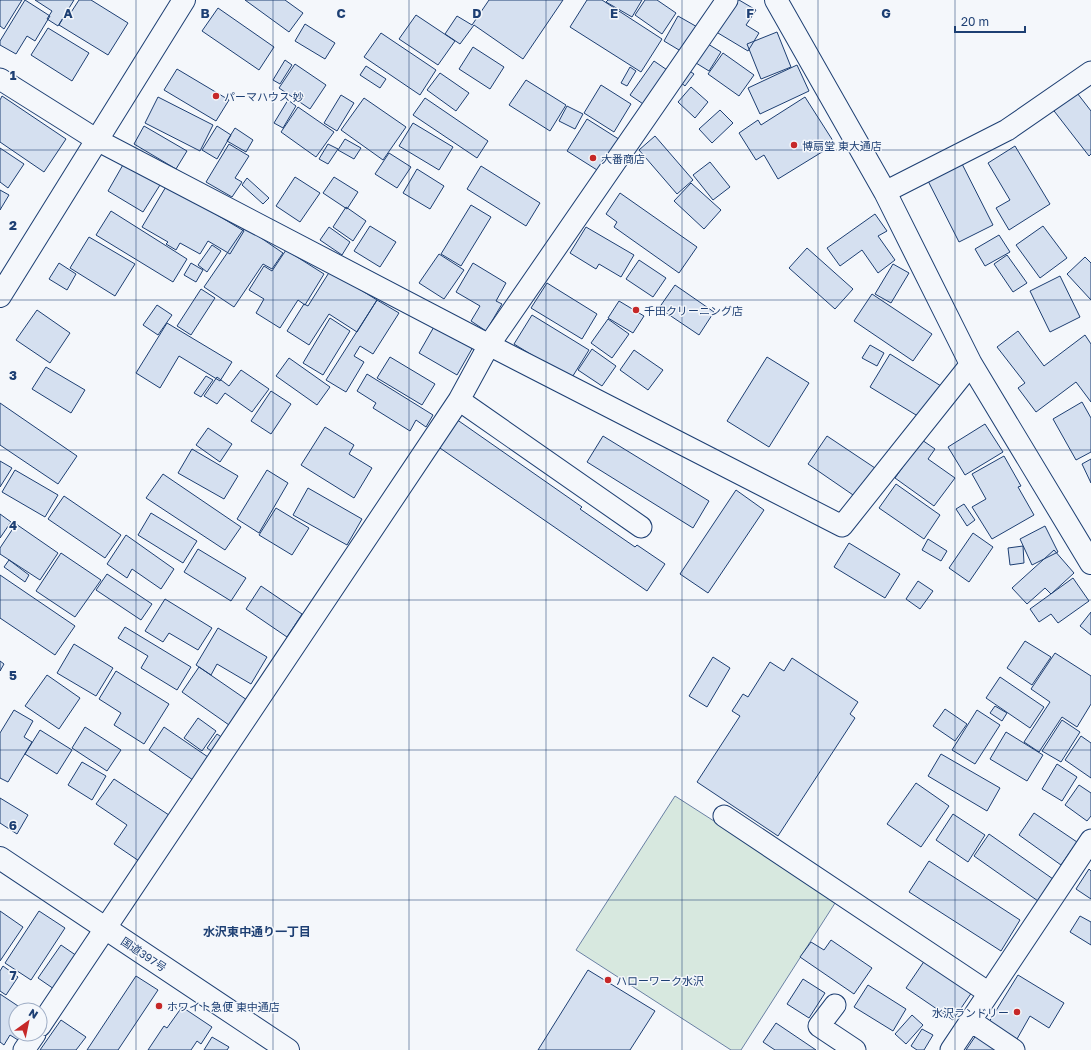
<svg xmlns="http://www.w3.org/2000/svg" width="1091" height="1050" font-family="'Golos Text','Noto Sans JP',sans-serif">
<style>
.green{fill:#d7e8df;stroke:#687fa3}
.building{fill:#d5e0f0;stroke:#1d3f73}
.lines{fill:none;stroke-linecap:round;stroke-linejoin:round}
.street-casing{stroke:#1d3f73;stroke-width:23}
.secondary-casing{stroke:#1d3f73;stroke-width:24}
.highway-casing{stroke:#1d3f73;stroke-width:24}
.street{stroke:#f4f7fb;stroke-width:21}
.secondary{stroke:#f4f7fb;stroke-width:22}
.highway{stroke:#f4f7fb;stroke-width:22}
.grid{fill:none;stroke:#1d3f73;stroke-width:1;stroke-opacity:0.55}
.poi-dot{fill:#c62828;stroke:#f4f7fb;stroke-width:1.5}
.labels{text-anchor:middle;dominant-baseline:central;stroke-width:3;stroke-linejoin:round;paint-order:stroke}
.poi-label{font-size:11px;fill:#1d3f73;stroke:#f4f7fb;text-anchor:start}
.street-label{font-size:11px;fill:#1d3f73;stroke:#f4f7fb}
.neighbourhood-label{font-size:12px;font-weight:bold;fill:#1d3f73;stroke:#f4f7fb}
.grid-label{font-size:13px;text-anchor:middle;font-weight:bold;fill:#1d3f73;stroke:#f4f7fb;stroke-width:3;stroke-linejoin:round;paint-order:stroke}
</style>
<rect width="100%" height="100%" fill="#f4f7fb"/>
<!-- green -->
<path class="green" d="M675 796 837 900 741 1050H731L576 950Z"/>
<!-- building -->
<path class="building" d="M0 0H22L4 29 0 26Z
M25 0 50 16 35 41 27 36 16 54 0 45V41Z
M35 0H74L58 26 47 19 52 11Z
M79 0H91L128 23 108 55 59 25 65 15 68 17Z
M245 0H285L303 13 289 32Z
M489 0H563L523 59 474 25 460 44 445 34 457 16 472 25Z
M587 0H602L662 39 641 72 570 27Z
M608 0H642L632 17 606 2Z
M645 0H657L676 13 662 34 635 15Z
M731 0H739L756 10 746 25 759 33 748 51 713 30Z
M218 8 274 47 259 70 202 31Z
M416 15 455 41 438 65 399 39Z
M678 16 699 28 684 53 664 41Z
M305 24 335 43 325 59 295 41Z
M48 28 89 53 72 81 31 55Z
M777 32 791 67 761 79 747 44Z
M381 33 436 70 420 95 364 57Z
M708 44 721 52 709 71 696 63Z
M473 47 504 67 490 89 459 69Z
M723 53 754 75 739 96 708 74Z
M285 60 292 65 280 84 273 80Z
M654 61 673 74 649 108 630 95Z
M295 64 326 85 310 109 279 88Z
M797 65 809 91 760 114 748 88Z
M366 66 386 79 380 88 360 75Z
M630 67 636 71 627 86 621 83Z
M177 69 229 100 216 121 164 90Z
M688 70 694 74 685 86 679 81Z
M440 73 469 93 456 111 427 90Z
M526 80 566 105 550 131 509 105Z
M601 85 631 104 614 132 584 113Z
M691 87 708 102 695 118 678 102Z
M1074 89 1091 111V154L1089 156 1051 107Z
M341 95 354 103 337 131 324 123Z
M2 96 66 139 44 172 0 142V100Z
M158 97 213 125 200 151 145 123Z
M805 97 835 144 778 179 764 155 756 160 739 133 758 120 761 125Z
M364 98 406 127 383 160 341 130Z
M425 98 488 141 477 158 413 115Z
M288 100 296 106 283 128 274 123Z
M567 106 583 114 575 129 559 121Z
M298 107 334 132 316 157 281 132Z
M720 110 733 123 712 143 699 129Z
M587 119 625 143 605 175 567 151Z
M413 123 453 147 439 170 399 146Z
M144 126 187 151 176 169 134 144Z
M217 126 231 135 217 159 202 150Z
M235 128 253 140 246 152 227 141Z
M655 136 693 180 677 194 639 150Z
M345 139 361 148 354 159 338 150Z
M229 144 249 156 235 178 242 182 232 197 206 182Z
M328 144 338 149 328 164 319 159Z
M1015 146 1050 204 1009 230 996 208 1010 200 988 163Z
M0 148 24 164 8 188 0 182Z
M389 153 411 167 397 188 375 174Z
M958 156 993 225 959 242 924 173Z
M710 162 730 187 713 200 693 175Z
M124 163 160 185 143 212 108 191Z
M481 166 540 203 526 226 467 189Z
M417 169 444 186 430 209 403 193Z
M295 177 320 193 300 222 276 206Z
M334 177 358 192 347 209 323 193Z
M247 178 269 198 263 204 242 185Z
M691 183 721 210 704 229 674 201Z
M167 185 244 231 230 254 208 241 200 254 180 243 176 250 166 244 168 242 142 227Z
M0 190 9 195 0 210Z
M620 193 697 247 679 273 614 227 617 222 606 214Z
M471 205 491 217 461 266 441 254Z
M346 207 366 221 353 241 333 227Z
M111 211 187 259 173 282 96 235Z
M875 214 887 231 878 236 895 260 878 273 862 250 840 266 827 248Z
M370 226 396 242 380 267 354 251Z
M1043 226 1067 258 1040 278 1016 245Z
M245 227 283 253 272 269 263 264 234 307 204 287Z
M329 227 350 242 342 255 320 240Z
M586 227 634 255 621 277 599 264 596 269 570 253Z
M999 235 1010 252 985 266 975 249Z
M89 237 135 264 115 296 70 268Z
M212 245 221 251 207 272 198 265Z
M807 248 853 289 835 309 789 268Z
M286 250 324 274 305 305 298 300 280 328 256 313 264 299 249 290 264 266 272 271Z
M439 254 464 270 444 299 419 283Z
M1007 255 1027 283 1013 292 994 264Z
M1085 257 1091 263V300L1067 274Z
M639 260 666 278 653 297 626 279Z
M59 263 76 274 67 290 49 279Z
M191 263 203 270 196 282 184 275Z
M473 263 506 283 496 301 502 304 486 331 471 321 480 306 456 292Z
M893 264 909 273 891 303 875 294Z
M330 271 377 300 357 332 329 314 309 345 287 331 304 304 308 306Z
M1060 276 1080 317 1050 332 1030 291Z
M547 283 597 314 582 339 531 308Z
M675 285 714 312 699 335 659 308Z
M201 289 215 298 191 335 177 326Z
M872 294 932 334 913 361 854 321Z
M377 300 399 313 373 354 360 346 354 356 364 362 346 392 326 380Z
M619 301 644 316 633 333 608 318Z
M157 305 172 315 158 335 143 325Z
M37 310 70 333 50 363 16 340Z
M532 315 589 350 571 379 514 344Z
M330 318 350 331 323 375 303 363Z
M608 319 629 334 612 358 591 343Z
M167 323 232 362 220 381 179 356 160 388 136 373Z
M435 325 473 347 457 375 419 353Z
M1018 331 1044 366 1085 335 1091 344V402L1076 382 1036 412 1018 388 1025 383 997 347Z
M870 345 884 353 877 366 862 358Z
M592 349 616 366 602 386 578 370Z
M634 350 663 370 648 390 620 370Z
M890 354 941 386 921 418 870 387Z
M390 357 435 384 422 405 377 378Z
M767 357 809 383 769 447 727 421Z
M289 358 330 387 317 405 276 376Z
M46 367 85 390 71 413 32 389Z
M241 370 269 389 252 412 225 393 217 404 204 396 217 377 229 386Z
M367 374 433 415 426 427 416 420 410 431 373 408 376 403 357 391Z
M206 376 213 380 201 397 194 393Z
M271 391 291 404 271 434 251 421Z
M1082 402 1091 418V452L1076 460 1053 419Z
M0 403 77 456 58 484 0 445Z
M456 419 582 507 580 509 635 547 637 545 665 564 647 591 437 446Z
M985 424 1003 452 965 475 948 447Z
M325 427 354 445 349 454 372 468 354 498 301 465Z
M208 428 232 444 220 462 196 445Z
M603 436 709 501 693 528 587 462Z
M827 436 875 468 856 497 808 464Z
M922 440 935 449 928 459 955 478 934 506 895 478Z
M192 449 238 476 224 499 178 473Z
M1004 456 1021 486 1018 487 1034 515 992 539 972 507 986 499 972 474Z
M1091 459V483L1082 464Z
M0 461 12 468 0 487Z
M15 470 58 495 45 517 2 492Z
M267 470 288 483 259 533 237 519Z
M163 474 241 527 225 550 146 498Z
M896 484 940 515 924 539 879 508Z
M308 488 362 519 347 545 293 515Z
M736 490 764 510 708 593 680 574Z
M64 496 121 535 105 558 48 519Z
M964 504 975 520 967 526 956 509Z
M276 508 309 528 292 555 259 535Z
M151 513 197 541 183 563 138 535Z
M0 514 11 522 0 538Z
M16 524 58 553 40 580 0 554V548Z
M1045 526 1058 552 1032 565 1020 539Z
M973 533 993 547 969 582 949 568Z
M126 535 174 569 161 589 132 569 127 578 107 564Z
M928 539 947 551 941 561 922 550Z
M849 543 900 574 885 598 834 567Z
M1023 546 1024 563 1010 565 1008 548Z
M198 549 246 578 231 601 184 572Z
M1054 550 1074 573 1051 594 1045 588 1027 604 1012 588Z
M61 553 101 580 75 617 36 591Z
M9 560 29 575 25 582 4 567Z
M107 574 152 604 141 620 96 590Z
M0 575 75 626 55 655 0 618Z
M1073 578 1089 601 1058 623 1051 614 1039 622 1030 609Z
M918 581 933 591 920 609 906 599Z
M261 586 302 614 287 637 246 609Z
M165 599 212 628 198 650 169 633 163 642 145 631Z
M1091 612V635L1080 626Z
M125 627 191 667 177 690 141 668 148 656 118 638Z
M218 628 267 657 251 684 217 664 211 675 196 665Z
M1025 641 1051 657 1032 685 1007 668Z
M74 644 113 668 96 696 57 673Z
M1055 653 1091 676V704L1077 727 1062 717 1039 752 1024 742 1050 702 1031 689Z
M713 657 730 668 707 707 689 696Z
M792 658 858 702 850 714 855 718 778 836 697 782 740 716 732 711 743 694 748 697 770 662 784 671Z
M0 661 4 664 0 671Z
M199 667 247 700 229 725 182 692Z
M116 671 169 704 144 744 114 725 121 713 99 699Z
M47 675 80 698 59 729 25 706Z
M1000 677 1044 707 1030 728 986 698Z
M995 706 1007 713 1002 721 990 713Z
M945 709 967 724 955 741 933 726Z
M14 710 33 721 24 737 32 742 8 782 0 778V733Z
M977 710 1000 725 975 764 952 750Z
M198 718 216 731 202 751 184 738Z
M1062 720 1080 732 1061 762 1042 751Z
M85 727 121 750 107 771 72 748Z
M164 727 208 757 193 780 149 750Z
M40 730 72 750 57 774 25 754Z
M1006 732 1043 755 1027 781 990 759Z
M217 734 227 741 217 755 207 748Z
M1081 736 1091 743V778L1065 760Z
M941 754 1000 788 987 811 928 776Z
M82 762 106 776 92 800 68 785Z
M1057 764 1077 777 1062 801 1042 789Z
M114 779 172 817 142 863 114 844 127 825 96 804Z
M916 783 949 806 921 847 887 824Z
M1079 785 1091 793V816L1087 821 1065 805Z
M0 798 28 815 17 834 0 823Z
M1034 813 1077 842 1061 865 1019 835Z
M953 814 985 835 968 862 936 840Z
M989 834 1053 879 1038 901 974 856Z
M929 861 1020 920 1001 951 909 892Z
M1089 869 1091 871V899L1076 889Z
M0 911 23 927 0 961Z
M39 911 65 928 31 980 5 963Z
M1080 916 1091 922V945L1070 932Z
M831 940 872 968 854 994 800 957 811 942 824 950Z
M61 945 77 956 54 989 38 978Z
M925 960 972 992 953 1020 906 988Z
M3 966 18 977 6 995 0 991V971Z
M588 970 655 1011 630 1050H538Z
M1018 975 1064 1003 1049 1028 1030 1016 1017 1039 989 1022Z
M136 976 158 990 118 1050H87Z
M803 979 825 993 809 1018 787 1004Z
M868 985 906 1009 893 1031 854 1007Z
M0 994 24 1010H16V1034H33L26 1045 10 1035 4 1045 0 1042Z
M182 1007 212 1027 201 1044 197 1041 191 1050H148L164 1026 167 1028Z
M912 1015 923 1025 906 1044 895 1034Z
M61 1020 86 1037 76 1050H40Z
M776 1023 816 1050H775L763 1042Z
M922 1029 933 1035 924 1050H917L911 1046Z
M979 1031 1007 1050H966Z
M212 1037 229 1047 227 1050H204Z"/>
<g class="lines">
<defs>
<path id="street" d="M727 0 489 345 842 526 971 364
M0 79 97 140 489 345 459 400 40 1026
M885 192 1007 130 1091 72
M459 400 641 527
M724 816 989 993
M835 1005 819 1026 855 1050
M971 1021 1014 1050
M24 1050 35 1034
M951 1050 1091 840"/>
<path id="secondary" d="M776 0 885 192 971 364 1091 563
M0 296 184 0"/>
<path id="highway" d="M0 858 288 1050"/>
</defs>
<!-- street casing -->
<use href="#street" class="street-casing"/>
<!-- secondary casing -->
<use href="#secondary" class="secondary-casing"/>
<!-- highway casing -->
<use href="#highway" class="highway-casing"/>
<!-- street -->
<use href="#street" class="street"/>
<!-- secondary -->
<use href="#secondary" class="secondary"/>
<!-- highway -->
<use href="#highway" class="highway"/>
</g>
<!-- grid -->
<path class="grid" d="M136 0V1050M273 0V1050M409 0V1050M546 0V1050M682 0V1050M818 0V1050M955 0V1050M0 150H1091M0 300H1091M0 450H1091M0 600H1091M0 750H1091M0 900H1091"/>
<!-- markers -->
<g class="poi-dot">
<circle cx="216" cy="96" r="4"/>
<circle cx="794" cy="145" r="4"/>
<circle cx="593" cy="158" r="4"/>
<circle cx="636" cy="310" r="4"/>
<circle cx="608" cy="980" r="4"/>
<circle cx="159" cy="1006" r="4"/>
<circle cx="1017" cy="1012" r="4"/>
</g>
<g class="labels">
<!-- poi labels -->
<g class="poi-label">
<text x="224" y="96">パーマハウス 妙</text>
<text x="802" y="145">博扇堂 東大通店</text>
<text x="601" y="158">大番商店</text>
<text x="644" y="310">千田クリーニング店</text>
<text x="616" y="980">ハローワーク水沢</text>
<text x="167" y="1006">ホワイト急便 東中通店</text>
<text x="1009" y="1012" text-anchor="end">水沢ランドリー</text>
</g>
<!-- street labels -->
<g class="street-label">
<text transform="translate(144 954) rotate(34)">国道397号</text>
</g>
<!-- neighbourhood labels -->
<g class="neighbourhood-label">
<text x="257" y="931">水沢東中通り一丁目</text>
</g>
</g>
<g class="grid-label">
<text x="68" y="18">A</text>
<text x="205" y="18">B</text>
<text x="341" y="18">C</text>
<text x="477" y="18">D</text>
<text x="614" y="18">E</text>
<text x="750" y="18">F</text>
<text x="886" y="18">G</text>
<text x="13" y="80">1</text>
<text x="13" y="230">2</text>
<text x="13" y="380">3</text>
<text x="13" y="530">4</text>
<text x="13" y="680">5</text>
<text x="13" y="830">6</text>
<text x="13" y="980">7</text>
</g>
<!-- north arrow -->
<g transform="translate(28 1022) rotate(33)"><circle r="19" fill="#f4f7fb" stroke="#9eadc5"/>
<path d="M0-3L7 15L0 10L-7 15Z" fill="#c62828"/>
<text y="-6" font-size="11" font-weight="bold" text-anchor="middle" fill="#1d3f73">N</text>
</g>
<!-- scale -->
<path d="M955 26v6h70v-6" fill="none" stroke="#1d3f73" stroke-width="2"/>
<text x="961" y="26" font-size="12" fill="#1d3f73" stroke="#f4f7fb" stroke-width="3" paint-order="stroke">20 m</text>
</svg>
